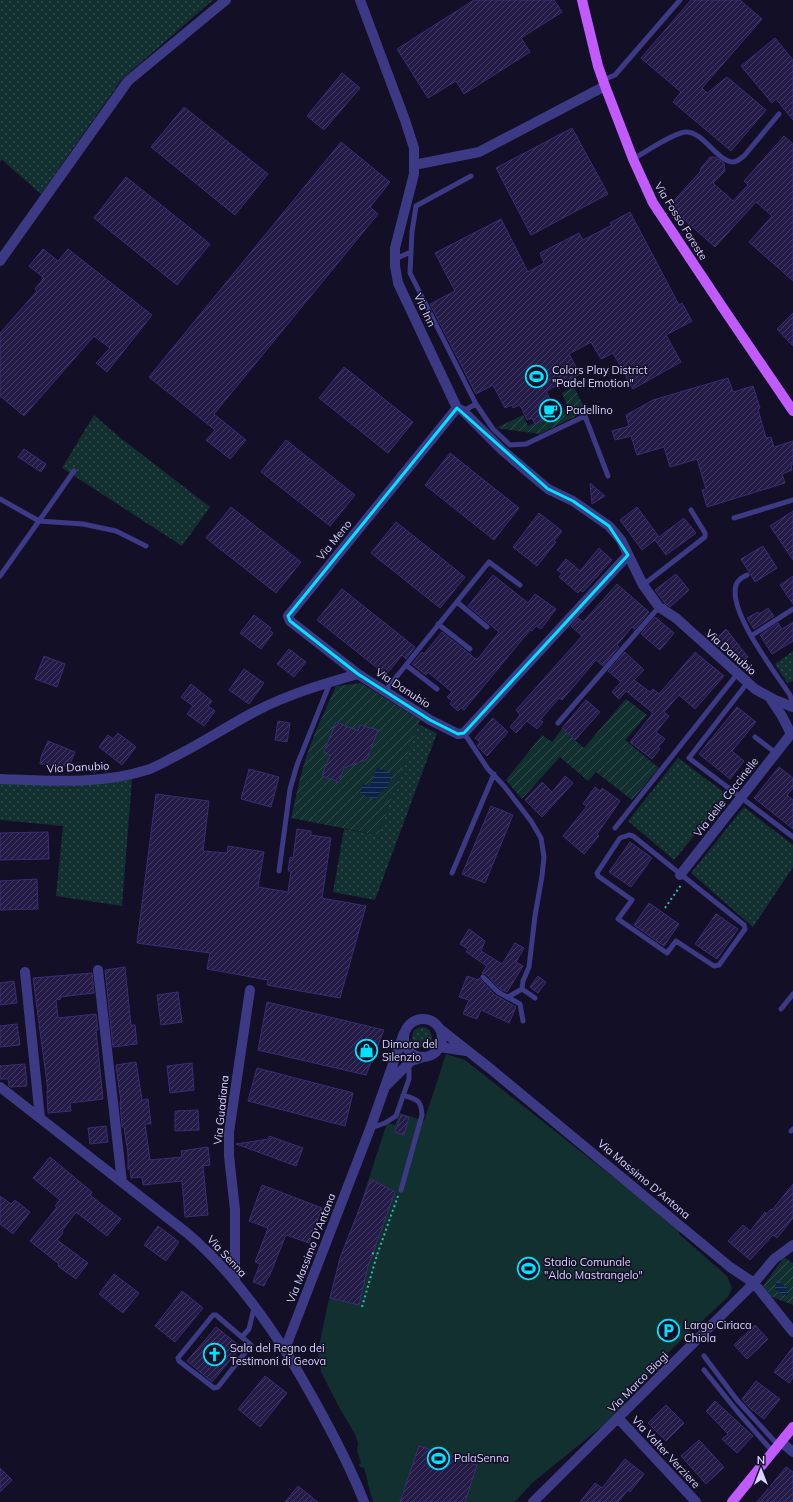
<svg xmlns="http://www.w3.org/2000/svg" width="793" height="1502" font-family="Mulish,sans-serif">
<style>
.grass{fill:url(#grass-dots)}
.garden{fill:url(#garden-furrows)}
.pitch{fill:#12302f}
.water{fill:url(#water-rules)}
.building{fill:url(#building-hatch);stroke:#3b2d73}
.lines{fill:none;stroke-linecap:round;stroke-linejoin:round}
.path{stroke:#2fb8b0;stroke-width:2;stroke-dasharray:2 3;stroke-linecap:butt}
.lane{stroke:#3d3a85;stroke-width:5}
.street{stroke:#3d3a85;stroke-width:10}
.primary{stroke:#c25bff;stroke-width:10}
.marked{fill:none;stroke:#00e5ff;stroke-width:3;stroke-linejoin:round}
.labels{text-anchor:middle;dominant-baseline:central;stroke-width:3;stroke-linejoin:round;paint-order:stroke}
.street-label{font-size:11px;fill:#d9d4ff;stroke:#130f26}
.poi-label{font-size:11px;fill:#d9d4ff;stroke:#130f26;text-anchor:start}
</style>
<defs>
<pattern id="grass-dots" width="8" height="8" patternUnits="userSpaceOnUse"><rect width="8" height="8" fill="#12302f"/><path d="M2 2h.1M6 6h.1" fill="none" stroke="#344d4e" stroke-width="1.8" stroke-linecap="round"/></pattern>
<pattern id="garden-furrows" width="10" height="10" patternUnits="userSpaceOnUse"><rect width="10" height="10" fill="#12302f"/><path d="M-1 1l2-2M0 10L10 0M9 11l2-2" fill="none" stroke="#344d4e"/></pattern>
<pattern id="water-rules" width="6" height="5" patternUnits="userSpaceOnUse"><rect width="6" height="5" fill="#0c2248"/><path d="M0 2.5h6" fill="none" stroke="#2f4163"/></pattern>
<pattern id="building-hatch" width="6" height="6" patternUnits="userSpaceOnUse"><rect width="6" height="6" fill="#241b47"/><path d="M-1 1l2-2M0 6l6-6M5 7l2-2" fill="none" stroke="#433b63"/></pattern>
</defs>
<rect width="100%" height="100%" fill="#130f26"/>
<!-- grass -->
<path class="grass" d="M0 0H213L122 79 41 194 2 160 0 162Z
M94 415 118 436 210 507 182 546 62 468Z
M793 651V681L787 683 775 664Z
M418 724 437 733 375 900 333 892 344 829 378 835Z
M678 758 728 795 674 860 628 821Z
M132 779 122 906 56 896 63 826 0 820V781L65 786Z
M744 807 793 845V867L753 927 691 873Z
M412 1037a10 10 0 1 1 20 0a10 10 0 1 1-20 0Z"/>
<!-- garden -->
<path class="garden" d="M574 387 586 411 540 434 496 428 523 415 528 426 568 408 562 393Z
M361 683 420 720 378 835 291 818C295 800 299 782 304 764 312 737 325 711 336 686Z
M626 699 647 715 625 740 659 768 632 800 596 772 588 781 560 757 522 799 506 780 542 735 552 742 562 729 584 748Z
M784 1257 793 1263V1305L770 1296 763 1286Z"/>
<!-- pitch -->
<path class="pitch" d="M446 1054 465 1060 680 1230 679 1234 727 1276 732 1288 728 1297 671 1350 629 1398 624 1401 626 1407 532 1483 515 1502H373C369 1491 368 1480 364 1468L360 1467 359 1464 361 1463 357 1451 358 1443 355 1434 340 1409 321 1372 318 1351 328 1303 387 1123 395 1125 400 1113 424 1121Z"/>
<!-- water -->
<path class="water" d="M377 768 393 774 386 790 380 792 376 800 361 794 360 792 363 784 370 786Z
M776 1282H780L788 1289V1295C784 1296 776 1291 775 1287Z"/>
<!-- building -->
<path class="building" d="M474 0H554L562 12 521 38 530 52 464 94 456 81 428 98 397 49Z
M691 0H740L762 19 702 88 707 93 727 77 766 110 731 151 673 102 681 92 641 58Z
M775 38 793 60V120L776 99 772 103 741 66Z
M342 73 360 88 324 130 307 116Z
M184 107 268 174 235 215 151 147Z
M572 128 608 194 531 235 496 168Z
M784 136 793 144V281L749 242 772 216 756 202 715 247 669 206 700 172 701 168 710 157H715L724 163 725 171 713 183 733 201 748 185 744 181Z
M341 142 390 182 370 207 378 214 214 414 246 440 230 459 206 440 215 430 149 377Z
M126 177 210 244 177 285 94 218Z
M630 212 679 305 682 303 692 321 666 335 681 362 633 389 613 353 601 359 591 342 569 354 580 374 546 391 557 414 535 424 532 418 527 420 520 405 513 408 512 405 505 408 493 385 476 394 430 304 455 291 435 253 501 219 528 272 544 263 540 253 579 233 583 240 612 225 610 223Z
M43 249 58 261 68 249 152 315 107 372 96 363 110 348 94 336 24 416 0 396V333L37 291 35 289 44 278 29 266Z
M793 313V346L777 329Z
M344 367 413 422 388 453 319 398Z
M728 378 733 392 753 386 760 408 758 409 766 438 771 437 774 447 793 441V464L791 465 792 470 782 474 785 483 707 507 702 490 706 489 697 459 670 467 664 447 637 455 631 436 615 440 612 431 629 426 626 415 653 400Z
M286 440 355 495 330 526 261 472Z
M24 449 46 464 41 472 18 457Z
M450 453 519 508 494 540 425 485Z
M590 483 605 496 592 504Z
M231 507 301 562 276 593 206 538Z
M637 507 659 537 684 518 696 533 666 555 655 540 642 550 620 520Z
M793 511V560L770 526Z
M539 513 562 531 554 541 556 542 537 566 513 547Z
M396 522 465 577 440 608 371 553Z
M763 546 777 568 755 582 741 559Z
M599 548 612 560 583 592 580 590 578 593 559 577 562 573 557 570 566 559 580 571Z
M676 574 689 590 670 607 664 602 655 590Z
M493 575 528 603 535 594 556 609 541 629 536 626 532 631 530 630 464 710 461 708 458 711 450 704 452 701 447 697 452 692 428 672 426 675 412 664 422 652 424 654 442 632 477 660 499 632 468 606Z
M793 576V604L780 585Z
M617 584 649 612 635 629 632 627 617 645 619 647 603 666 596 660 562 700 559 698 540 720 543 722 537 729 527 721 516 733 510 727 520 715 516 710 582 636 571 626 578 618 583 622Z
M342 589 415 647 406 659 402 655 386 675 317 620Z
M768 608 774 616 754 629 747 618 758 612 759 614Z
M254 615 271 628 269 630 273 633 261 649 240 633Z
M655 617 674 633 660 650 641 634Z
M793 622V641L772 654 760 635 778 623 782 629Z
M726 629 748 657 740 665 713 642Z
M289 649 306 662 294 677 277 664Z
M625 652 644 670 634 680 650 692 653 689 659 694 695 652 724 676 695 709 679 695 664 712 669 716 656 732 665 739 658 747 660 749 652 759 630 742 653 713 626 691 619 699 612 692 621 682 608 671Z
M44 656 65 664 57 687 35 679Z
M244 669 264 683 249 704 229 690Z
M191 684 212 701 208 706 215 711 204 726 187 714 193 706 181 697Z
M586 700 600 712 575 740 562 728Z
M737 707 756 722 732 751 744 761 730 779 699 754Z
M493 718 508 732 487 756 477 746 480 742 475 738Z
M278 721 290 723 287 742 275 740Z
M336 722 358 731 360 725 378 730 367 759 344 768 339 782 322 776 330 755 324 752Z
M118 733 136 747 122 765 99 747 108 735 113 739Z
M48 741 75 752 69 766 40 764 41 757Z
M779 767 793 778V788L787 795 793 800V829L754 798Z
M249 769 279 777 271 807 241 799Z
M565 776 573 783 542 817 525 800 542 782 552 792Z
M595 787 600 791 602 788 620 801 597 834 599 836 584 854 563 836 587 806 583 804Z
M156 794 209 801 203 851 227 853 228 846 264 852 258 887 288 892 291 871H288L290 857 293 858 297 829 311 831V835L331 838 322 898 366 906 340 998 267 985 268 980 207 969 210 953 137 943Z
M491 806 513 815 485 883 462 874Z
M48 832 49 859 0 860V833Z
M630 842 652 858 631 887 609 872Z
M37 879 38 909 0 910V881Z
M649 903 679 924 664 946 634 925Z
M716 914 738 929 717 959 695 944Z
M469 929 485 941 481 951 502 964 515 943 524 948 516 962 523 966 507 992 500 989 486 974 482 973 487 966 466 952 468 949 460 944Z
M125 967 131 1025H135L137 1044 113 1047 105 970Z
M92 973 94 993 60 997 61 999 56 1000 58 1018 96 1014 98 1030H96L103 1099 70 1103 71 1111 48 1113 47 1091H48L33 978Z
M467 976 478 980 479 978 495 995 516 1007 509 1023 481 1010 477 1019 463 1014 469 1000 459 997Z
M538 976 546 982 538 993 530 987Z
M14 981 17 1003 0 1005V983Z
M178 992 182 1022 161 1025 157 995Z
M267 1002 384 1030 366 1075 258 1050Z
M17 1024 20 1045 0 1047V1026Z
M136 1062 142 1100 148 1099 151 1124H145L150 1160 182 1157 181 1151 208 1147 210 1165 203 1166 208 1215 185 1217 182 1181 143 1185 142 1177 131 1178 130 1169H128V1154L124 1127H122L120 1102H121L116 1065Z
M192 1063 194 1090 170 1093 167 1066Z
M25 1064 27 1086 10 1087 9 1086 8 1079H0V1066Z
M257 1068 353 1093 345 1126 248 1101Z
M198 1110 199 1130 175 1131V1111Z
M401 1115 409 1117 404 1135 395 1132Z
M106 1126 108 1142 90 1144 88 1128Z
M269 1136 303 1148 296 1166 236 1144 269 1139Z
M50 1157 92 1192 90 1195 121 1219 107 1236 76 1212 62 1231 63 1233 57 1240 88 1263 76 1279 58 1266 59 1264 30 1241 57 1207 55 1206 60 1200 33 1178Z
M371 1179 395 1192 368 1266 359 1305 330 1298 340 1258Z
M793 1184V1218L777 1238 773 1235 750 1260 728 1241 743 1225 750 1231 765 1212 766 1214 771 1209 772 1210Z
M262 1185 322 1208 309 1243 286 1235 269 1277H268L264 1286 253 1282 260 1264 255 1262 268 1228 249 1221Z
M0 1196 11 1204 15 1200 30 1212 13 1234 0 1224Z
M158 1226 179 1242 166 1261 144 1245Z
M114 1274 139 1293 123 1313 99 1294Z
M182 1291 203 1308 175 1342 155 1326Z
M755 1325 768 1339 747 1359 734 1345Z
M216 1327 241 1347 212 1382 187 1361Z
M793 1347V1378L789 1383 774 1372Z
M265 1376 287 1393 260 1427 238 1409Z
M756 1381 780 1399 764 1419 751 1409 742 1399Z
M715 1401 753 1436 737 1453 722 1439 728 1434 706 1411Z
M666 1405 684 1423 666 1441 648 1423Z
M699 1440 724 1467 706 1484 681 1456Z
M419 1446 477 1465 465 1502H400Z
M625 1459 644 1474 630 1492 628 1490 618 1502H580L595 1483 602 1488Z
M786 1467 793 1472V1502H757Z
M0 1468 12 1480 0 1492Z
M298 1486 318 1502H285Z"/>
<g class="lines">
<!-- path -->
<path class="path" d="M665 908 681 885
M372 1253 377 1255
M362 1307 377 1255 398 1196"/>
<!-- lane -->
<path class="lane" d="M603 80 615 75 680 0
M633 159C644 153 676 131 687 132 704 133 717 161 733 162 737 162 740 159 744 156L779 114
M471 176 416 206 412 232 410 273 476 404
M395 259 411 252
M463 411 476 404 493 429 510 445 526 444 585 416 608 476
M74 471 39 521 83 524 116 531 146 546
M0 499 39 521 0 576
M734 518 793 500
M747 575C743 577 738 579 736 585 728 612 775 672 790 695L793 704
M643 585 705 537V533L691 510
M457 602 487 627
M438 624 470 649
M751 636 793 609
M406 665 437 689
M748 682 689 758 793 837
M385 691 489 562 520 585
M558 723 659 607
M464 733 488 769 504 786 531 821 541 838 544 857 542 876 535 916 529 967 523 981 522 989 535 998
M755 737 776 753
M615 828 738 673
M629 835 633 836 744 925 745 929 719 965 714 966 676 941 667 953 618 919 632 900 598 876 597 873 620 838Z
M279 871 290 789 297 765 330 683
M452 873 494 774
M483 977 498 992 520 1004 523 1021
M508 997 522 989
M781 1009 793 994
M371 1128 385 1123 396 1116 409 1079V1069L407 1065
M791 1131 793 1129
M401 1190 422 1115C421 1099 417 1100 403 1095
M213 1315H216L251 1345 218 1387 214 1388 179 1361 178 1358Z
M242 1337 249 1329 254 1308
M704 1356 737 1400 778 1445
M704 1370 737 1411 773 1452"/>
<!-- street -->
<path class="street" d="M360 0 405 120 414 148V174L395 248V266L398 283 457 408 463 411 502 450 548 489 573 501 609 526 621 540 643 585 659 607 676 618 755 689 775 700 793 707
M414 165 479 152 605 86
M0 261 128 81 226 0
M457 408 288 616 290 621 358 674 430 720 458 734 464 733 628 555
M0 779C50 781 102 785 150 769 157 766 165 762 172 758 201 744 227 726 256 711 289 694 323 684 358 674
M680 875 791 734 782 716 770 698
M98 970 122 1182
M25 972 40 1118
M404 1038a19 19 0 1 1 38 0a19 19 0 1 1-38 0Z
M440 1029 492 1070 730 1267 754 1283 793 1332
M440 1047 466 1051
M387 1085 411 1061 423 1057
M0 1087 187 1233C240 1278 280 1338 313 1398 332 1432 350 1466 364 1502
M235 1281V1210L229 1156V1132L250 990
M285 1349 370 1129 404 1033
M618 1418 696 1502
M781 1442 793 1452
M533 1502 754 1283 774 1259 793 1245"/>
<!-- primary -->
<path class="primary" d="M582 0 598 66 605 86 633 159 653 203 725 311 793 411
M732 1502 793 1427"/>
</g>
<!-- marked area -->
<path class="marked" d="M457 408 548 489 573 501 609 526 628 555 464 733 458 734 430 720 358 674 290 621 288 616Z"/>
<!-- icons -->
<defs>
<symbol id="stadium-ring" viewBox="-11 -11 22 22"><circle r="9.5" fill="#130f26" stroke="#00e5ff" stroke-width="1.5"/><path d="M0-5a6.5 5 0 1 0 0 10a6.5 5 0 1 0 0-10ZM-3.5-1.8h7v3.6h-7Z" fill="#00e5ff"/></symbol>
<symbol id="cafe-ring" viewBox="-11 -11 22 22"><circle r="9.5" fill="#130f26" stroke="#00e5ff" stroke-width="1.5"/><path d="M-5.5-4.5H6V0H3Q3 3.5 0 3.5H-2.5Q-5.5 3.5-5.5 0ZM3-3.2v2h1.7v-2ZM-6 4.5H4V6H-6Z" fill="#00e5ff"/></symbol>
<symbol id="shop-ring" viewBox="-11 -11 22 22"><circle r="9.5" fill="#130f26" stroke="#00e5ff" stroke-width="1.5"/><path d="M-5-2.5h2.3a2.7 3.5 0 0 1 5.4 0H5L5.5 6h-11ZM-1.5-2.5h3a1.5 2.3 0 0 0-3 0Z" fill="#00e5ff"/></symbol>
<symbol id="parking-ring" viewBox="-11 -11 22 22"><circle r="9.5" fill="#130f26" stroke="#00e5ff" stroke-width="1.5"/><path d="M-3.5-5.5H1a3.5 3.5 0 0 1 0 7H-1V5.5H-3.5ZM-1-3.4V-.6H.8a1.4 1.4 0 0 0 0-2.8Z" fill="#00e5ff"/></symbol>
<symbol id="church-ring" viewBox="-11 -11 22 22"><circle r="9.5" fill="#130f26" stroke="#00e5ff" stroke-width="1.5"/><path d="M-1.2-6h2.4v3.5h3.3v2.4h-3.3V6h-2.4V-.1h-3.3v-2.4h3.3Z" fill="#00e5ff"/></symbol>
</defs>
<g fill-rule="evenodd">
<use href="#stadium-ring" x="524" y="364" width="25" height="25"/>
<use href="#cafe-ring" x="538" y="398" width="25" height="25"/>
<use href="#shop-ring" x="354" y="1038" width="25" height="25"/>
<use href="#stadium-ring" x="516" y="1256" width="25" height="25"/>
<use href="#parking-ring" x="656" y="1318" width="25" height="25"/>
<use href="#church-ring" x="202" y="1342" width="25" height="25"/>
<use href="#stadium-ring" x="426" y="1446" width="25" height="25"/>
</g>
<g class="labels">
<!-- street labels -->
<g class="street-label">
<text transform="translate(681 221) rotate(58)">Via Fosso Foreste</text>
<text transform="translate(425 310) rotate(65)">Via Inn</text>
<text transform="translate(334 540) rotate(-51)">Via Meno</text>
<text transform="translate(731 652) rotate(41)">Via Danubio</text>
<text transform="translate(403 688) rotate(33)">Via Danubio</text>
<text transform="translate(78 767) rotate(-3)">Via Danubio</text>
<text transform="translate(726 797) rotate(-52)">Via delle Coccinelle</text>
<text transform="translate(221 1110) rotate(-84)">Via Guadiana</text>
<text transform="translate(644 1179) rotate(40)">Via Massimo D'Antona</text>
<text transform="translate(311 1248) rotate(-69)">Via Massimo D'Antona</text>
<text transform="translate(227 1256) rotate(47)">Via Senna</text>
<text transform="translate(638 1382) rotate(-45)">Via Marco Biagi</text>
<text transform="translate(666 1452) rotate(47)">Via Valter Verziere</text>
</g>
<!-- poi labels -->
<g class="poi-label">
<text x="552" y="370">Colors Play District<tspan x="552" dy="13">"Padel Emotion"</tspan></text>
<text x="566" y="410">Padellino</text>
<text x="382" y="1044">Dimora del<tspan x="382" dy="13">Silenzio</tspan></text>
<text x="544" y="1262">Stadio Comunale<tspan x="544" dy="13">"Aldo Mastrangelo"</tspan></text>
<text x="684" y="1325">Largo Ciriaca<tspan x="684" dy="13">Chiola</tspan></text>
<text x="230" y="1348">Sala del Regno dei<tspan x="230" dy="13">Testimoni di Geova</tspan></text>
<text x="454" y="1458">PalaSenna</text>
</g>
</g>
<!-- north arrow -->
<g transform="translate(761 1470)" stroke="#130f26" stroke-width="3" paint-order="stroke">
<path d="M0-3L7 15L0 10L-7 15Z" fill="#d9d4ff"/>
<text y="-6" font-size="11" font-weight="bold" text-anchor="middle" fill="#d9d4ff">N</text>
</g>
</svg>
